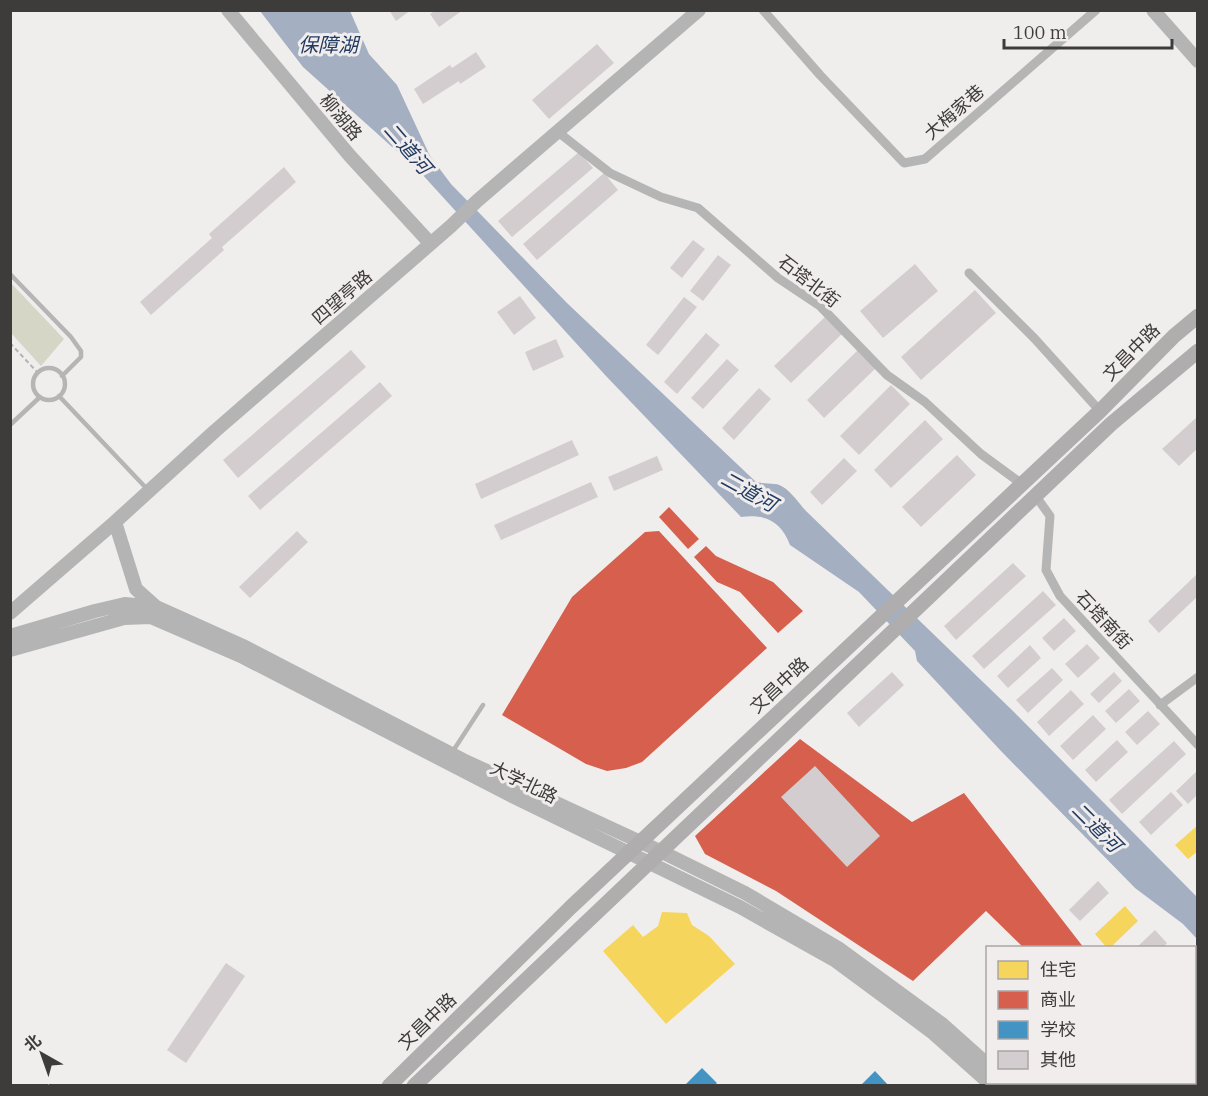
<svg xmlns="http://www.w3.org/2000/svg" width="1208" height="1096" font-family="'IBM Plex Serif','Noto Sans SC',serif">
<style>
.green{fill:#d5d6c6}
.water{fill:#a4b0c2}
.homes{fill:#f6d55c}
.shops{fill:#d6604d}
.schools{fill:#4393c3}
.building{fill:#d4cdcf}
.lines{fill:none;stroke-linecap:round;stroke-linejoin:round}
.path{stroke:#b4b4b3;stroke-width:2;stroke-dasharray:4.5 3;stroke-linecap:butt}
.lane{stroke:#b5b5b5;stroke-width:4.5}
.street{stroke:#b5b5b5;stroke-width:9}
.secondary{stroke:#b4b4b4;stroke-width:14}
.primary{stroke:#afadad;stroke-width:15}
.labels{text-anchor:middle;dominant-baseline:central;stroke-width:6;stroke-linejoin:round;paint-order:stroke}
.street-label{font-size:18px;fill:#3d3c3b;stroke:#f1edec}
.water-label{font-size:20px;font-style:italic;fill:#213b62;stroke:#f1edec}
</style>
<rect width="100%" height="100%" fill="#f0eeed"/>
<!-- green -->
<path class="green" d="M11 283 64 339 41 366 11 333Z"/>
<!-- water -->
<path class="water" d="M260 11H350L369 54 397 85 430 156 451 184 567 303 755 481C762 484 767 483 775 484 787 485 798 502 806 511L1013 711 1197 897V939L1183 924 1135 888 1001 751 917 661 915 651 859 592 790 545C781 521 766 514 741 517L606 376 420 172 303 67Z"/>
<!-- homes -->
<path class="homes" d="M1198 825V851L1188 859 1175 845Z
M1125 906 1138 921 1110 948H1107L1095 934Z
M662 912 687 913 692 925 709 936 735 964 666 1024 603 951 633 925 643 937 658 926Z"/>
<!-- shops -->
<path class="shops" d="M669 507 699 539 688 549 659 517Z
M659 531 767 648 642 762 626 768 607 771 586 764 502 715 572 597 645 532Z
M706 546 716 556 773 582 803 611 778 633 740 592 717 582 694 557Z
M800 739 912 822 964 793 1084 948H1024L986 911 913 981 776 891 705 854 695 836Z
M1194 963 1198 966V1086H1065L1067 1082H1194Z"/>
<!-- schools -->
<path class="schools" d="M702 1068 717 1083 714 1086H684Z
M875 1071 889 1086H860Z"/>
<!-- building -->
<path class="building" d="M389 10H411L396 21Z
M436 10H463L439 27 430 14Z
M597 44 614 63 549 119 532 100Z
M476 52 486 67 460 84 459 81 423 104 414 89 450 65 452 68Z
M579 152 593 168 512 237 498 221Z
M284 167 296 182 222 247 224 250 151 315 140 302 212 238 209 234Z
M604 173 618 190 537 260 523 244Z
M693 240 705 249 682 278 670 268Z
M718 255 731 265 703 301 690 291Z
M915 264 938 291 883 338 860 311Z
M975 290 996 313 921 380 901 357Z
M520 296 536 318 514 335 497 312Z
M684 297 697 307 658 355 646 345Z
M826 316 843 333 791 383 774 366Z
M706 333 720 345 677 394 664 382Z
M556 339 564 357 533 371 525 352Z
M351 350 366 367 238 478 223 460Z
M858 350 876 368 824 418 807 400Z
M727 359 739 370 703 409 691 398Z
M380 382 392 396 260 510 248 496Z
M891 385 910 404 859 455 840 436Z
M759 388 771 399 734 440 722 428Z
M1198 416V448L1179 466 1162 449Z
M925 420 943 439 891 488 874 470Z
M572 440 579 455 481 499 475 484Z
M957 455 976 475 921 527 902 507Z
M657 456 663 470 614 491 608 477Z
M844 458 857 471 822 505 810 492Z
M591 482 598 497 501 540 494 525Z
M297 531 308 542 250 598 239 587Z
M1013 563 1026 576 956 640 944 626Z
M1198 573V596L1159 633 1148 621Z
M1043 591 1056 605 984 669 972 656Z
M1064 618 1076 631 1054 651 1042 638Z
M1087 644 1100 658 1078 678 1065 664Z
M1030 645 1041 658 1008 688 997 676Z
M1052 668 1063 680 1028 713 1016 700Z
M892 672 904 685 859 727 847 713Z
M1114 672 1122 681 1099 703 1090 694Z
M1129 689 1140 701 1116 723 1105 711Z
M1071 690 1084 704 1049 736 1037 722Z
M1148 711 1160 724 1137 745 1125 732Z
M1093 715 1106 729 1073 760 1060 746Z
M1117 740 1128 752 1096 782 1085 770Z
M1174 741 1186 754 1122 814 1109 800Z
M815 766 880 836 847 867 781 797Z
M1198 770V794L1188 804 1176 791Z
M1171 792 1183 805 1151 835 1139 822Z
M1098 881 1109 893 1080 921 1069 910Z
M1155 930 1167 943 1163 948H1136Z
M226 963 245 976 186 1063 167 1050Z"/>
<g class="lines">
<!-- path -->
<path class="path" d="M10 343 38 373"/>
<!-- lane -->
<path class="lane" d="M10 274 71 337 81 351V357L62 376
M33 384a16 16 0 1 1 32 0a16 16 0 1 1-32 0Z
M59 396 148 490
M10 425 40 397
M453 751 483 705"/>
<!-- street -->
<path class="street" d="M763 10 820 75 904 163 925 159 1096 10
M558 132 610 173 661 197 698 208 778 278 820 306 887 375 925 402 981 454 1022 484
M969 273 1035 339 1100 411
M1035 495 1050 516 1046 570 1060 596 1198 745
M1160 705 1198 677"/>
<!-- secondary -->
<path class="secondary" d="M228 10 350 156 430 243
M1153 10 1198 61
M115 522 136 589 156 607
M10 613 115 522 215 431 451 226 477 201 699 10
M10 636 95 611 125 604 156 607 245 647 463 760 660 851 745 893 838 948 942 1024 988 1065
M10 650 124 618 151 617 241 656 514 797 740 907 836 961 932 1032 988 1082
M1007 1082 1011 1086"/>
<!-- primary -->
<path class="primary" d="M389 1086 571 907 1100 411 1174 336 1198 316
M414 1086 1111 424 1198 351"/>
</g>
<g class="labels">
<!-- street labels -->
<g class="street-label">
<text transform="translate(954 112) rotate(-41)">大梅家巷</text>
<text transform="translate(341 117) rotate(50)">柳湖路</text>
<text transform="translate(809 281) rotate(38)">石塔北街</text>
<text transform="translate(342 297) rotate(-41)">四望亭路</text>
<text transform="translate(1131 352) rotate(-45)">文昌中路</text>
<text transform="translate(1104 620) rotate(47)">石塔南街</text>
<text transform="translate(779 685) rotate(-43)">文昌中路</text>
<text transform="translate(524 782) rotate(26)">大学北路</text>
<text transform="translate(427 1021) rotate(-44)">文昌中路</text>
</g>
<!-- water labels -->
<g class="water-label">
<text x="328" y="44">保障湖</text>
<text transform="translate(408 148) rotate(49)">二道河</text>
<text transform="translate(749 491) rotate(29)">二道河</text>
<text transform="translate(1097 827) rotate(45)">二道河</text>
</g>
</g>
<!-- border -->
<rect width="1208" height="1096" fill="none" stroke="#3d3c3b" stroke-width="24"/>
<!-- legend -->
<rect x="986" y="946" width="210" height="138" fill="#f1edec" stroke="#a9a6a5" stroke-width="1.5"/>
<rect x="998" y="961" width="30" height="18" fill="#f6d55c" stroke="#a9a6a5" stroke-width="1.5"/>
<text x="1040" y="976" font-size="18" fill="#3d3c3b">住宅</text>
<rect x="998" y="991" width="30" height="18" fill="#d6604d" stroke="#a9a6a5" stroke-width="1.5"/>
<text x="1040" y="1006" font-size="18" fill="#3d3c3b">商业</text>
<rect x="998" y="1021" width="30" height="18" fill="#4393c3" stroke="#a9a6a5" stroke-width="1.5"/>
<text x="1040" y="1036" font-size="18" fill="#3d3c3b">学校</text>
<rect x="998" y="1051" width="30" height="18" fill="#d4cdcf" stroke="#a9a6a5" stroke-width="1.5"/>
<text x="1040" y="1066" font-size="18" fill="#3d3c3b">其他</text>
<!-- north arrow -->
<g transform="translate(42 1054) rotate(320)" stroke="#f1edec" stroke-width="4.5" paint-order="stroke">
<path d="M0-4.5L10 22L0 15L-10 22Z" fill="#3d3c3b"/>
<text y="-9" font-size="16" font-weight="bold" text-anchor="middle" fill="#3d3c3b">北</text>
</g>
<!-- scale -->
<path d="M1004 39v9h168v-9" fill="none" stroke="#3d3c3b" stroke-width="3"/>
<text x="1013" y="39" font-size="18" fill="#3d3c3b" stroke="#f1edec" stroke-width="4.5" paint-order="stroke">100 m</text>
</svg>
